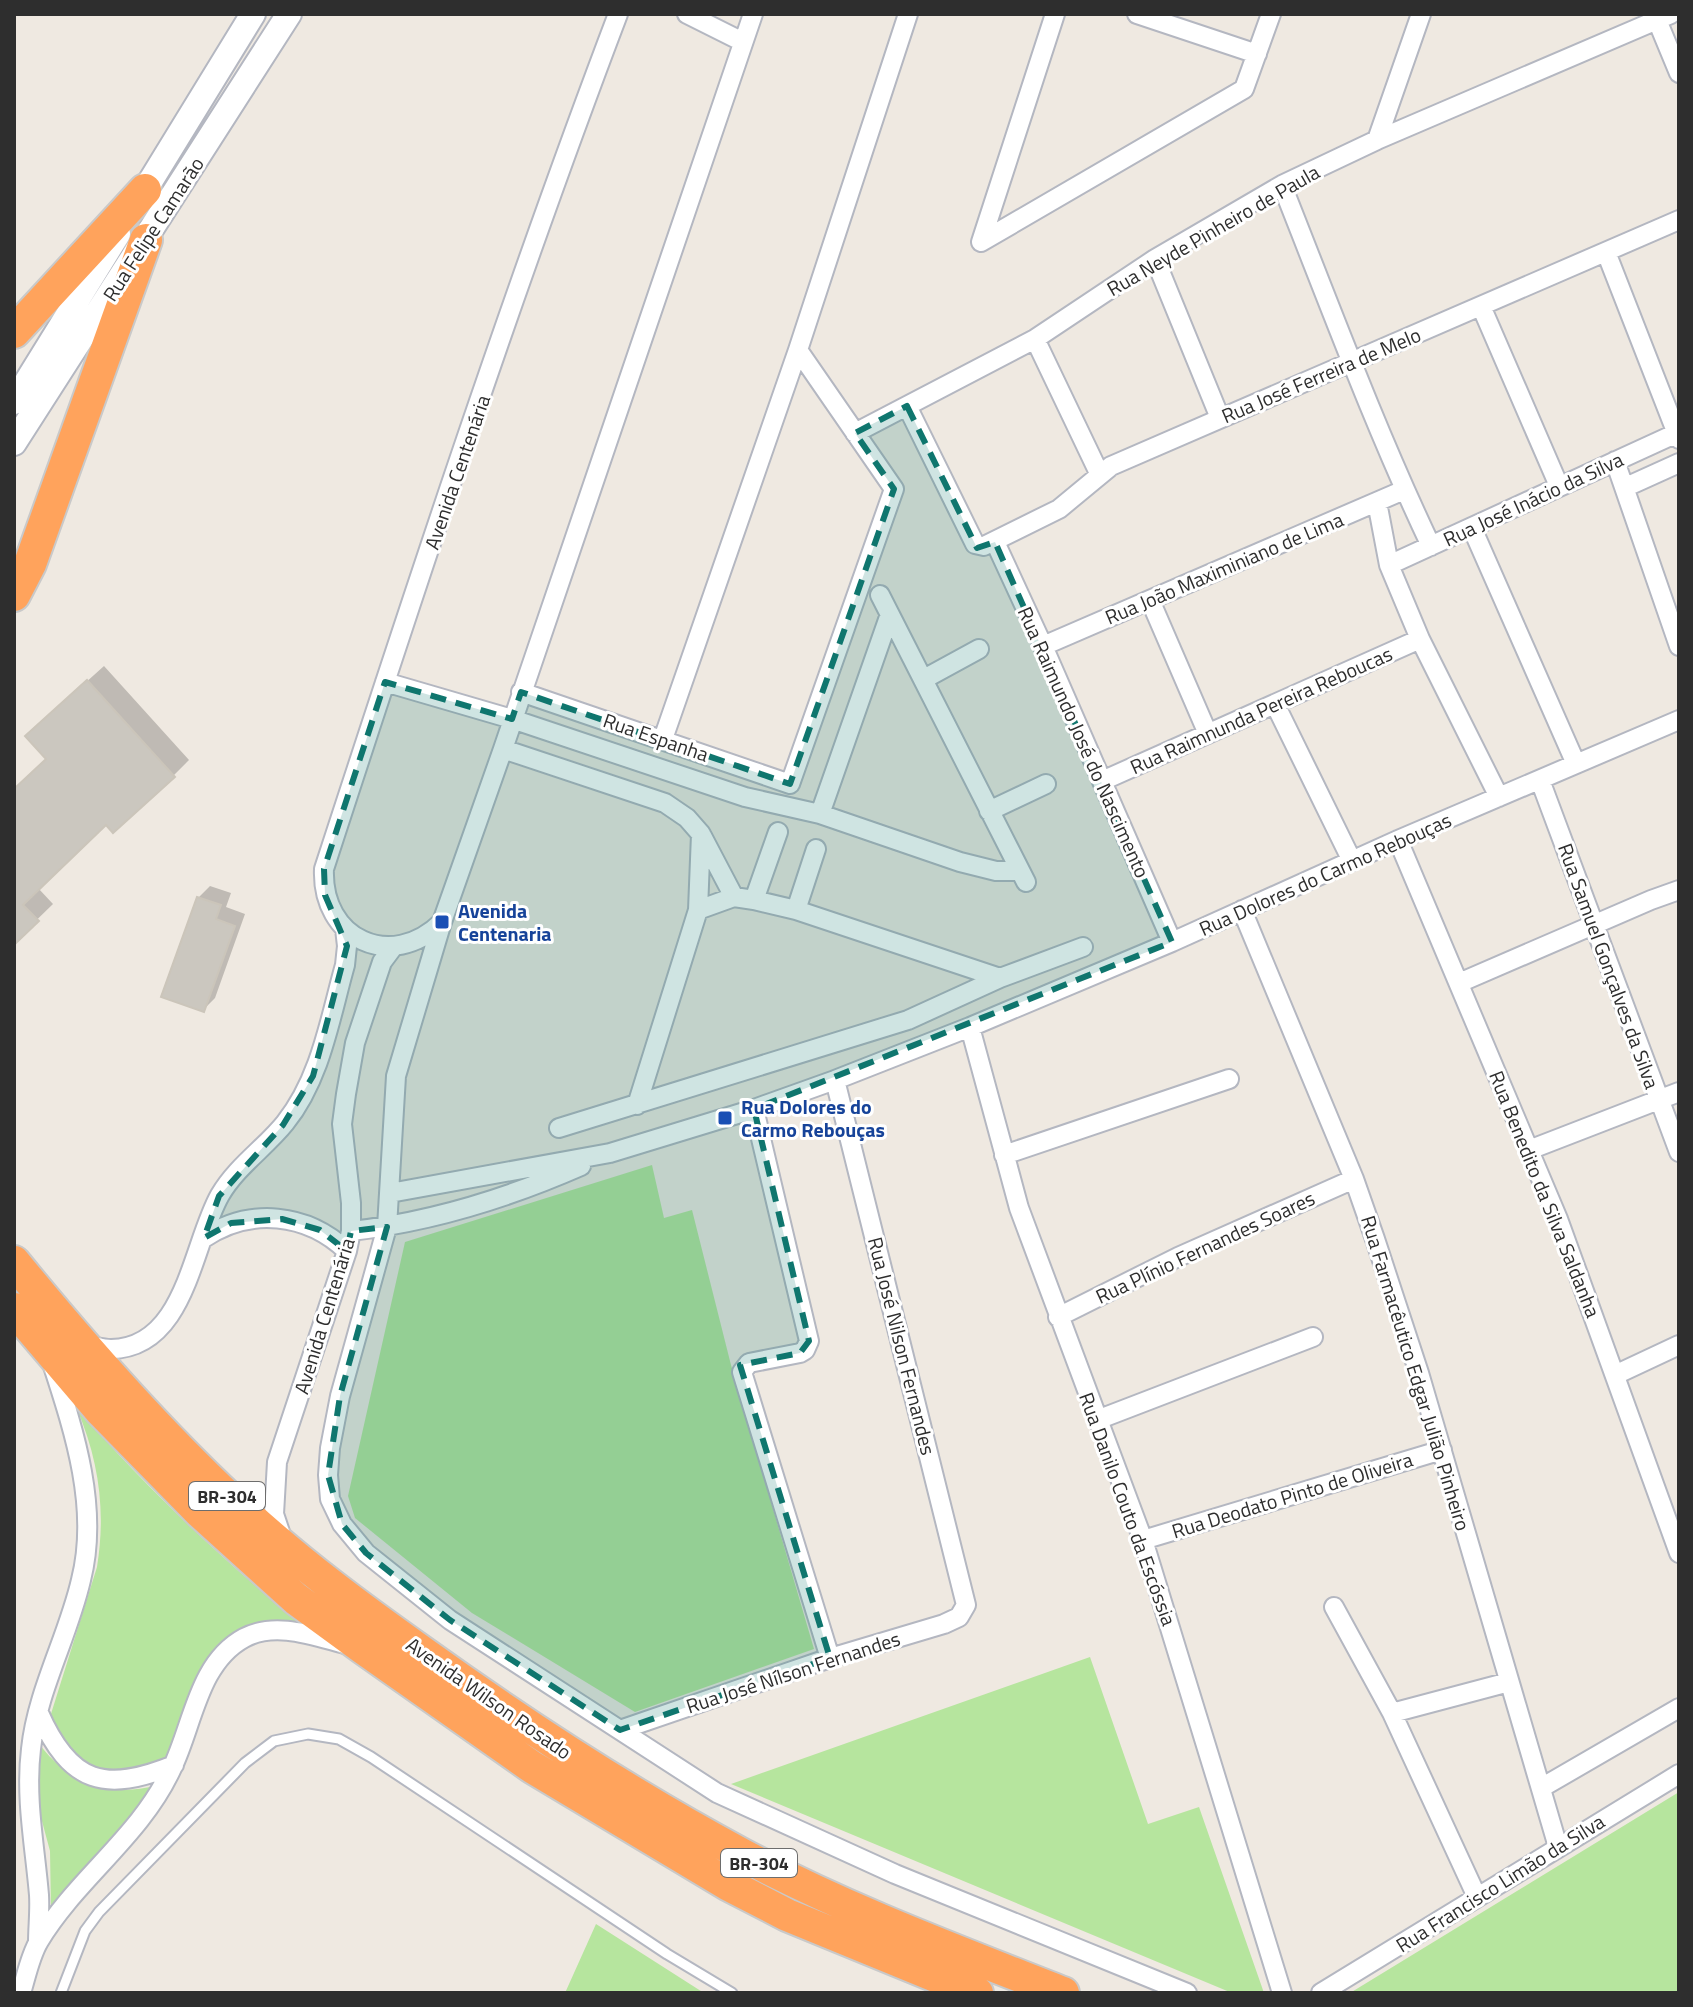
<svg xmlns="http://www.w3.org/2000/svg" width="1693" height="2007" font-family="'Titillium Web',sans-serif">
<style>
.green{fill:#b6e59e}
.shadow{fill:#0003}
.building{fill:#cbc7bf;stroke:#cbc5ba;stroke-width:2}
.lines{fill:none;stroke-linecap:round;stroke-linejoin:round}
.lane-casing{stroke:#b4b7c1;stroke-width:13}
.street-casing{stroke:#b4b7c1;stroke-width:22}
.secondary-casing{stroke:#b4b7c1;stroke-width:28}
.highway-casing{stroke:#c9c9c9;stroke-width:36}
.lane{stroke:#fff;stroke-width:9}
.street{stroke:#fff;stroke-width:18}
.secondary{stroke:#fff;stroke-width:24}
.highway{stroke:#ffa35c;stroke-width:32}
.marked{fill:#0f766e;fill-opacity:0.2;stroke:#0f766e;stroke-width:6;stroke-dasharray:16 10;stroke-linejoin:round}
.transit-dot{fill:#1a4fb4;stroke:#fff;stroke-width:3}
.labels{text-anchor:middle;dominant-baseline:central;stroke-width:6;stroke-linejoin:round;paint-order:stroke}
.shield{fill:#fff;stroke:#6d6d6d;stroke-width:2}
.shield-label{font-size:18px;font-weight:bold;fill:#2e2e2e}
.street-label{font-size:20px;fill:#2e2e2e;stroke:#fff}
.transit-label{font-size:20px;font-weight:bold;fill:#164399;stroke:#fff;text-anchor:start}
</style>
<rect width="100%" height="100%" fill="#efe9e1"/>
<!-- green -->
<path class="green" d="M652 1165 664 1218 692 1210 731 1365 814 1649 635 1712 472 1613 355 1518 348 1496 405 1242Z
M77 1409C147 1488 221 1559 302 1625 208 1606 192 1688 167 1757 133 1779 85 1777 61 1740 57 1733 54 1724 50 1717L97 1567C106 1511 99 1461 77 1409Z
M1090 1657 1148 1824 1199 1807 1264 1993H1232L731 1784Z
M40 1745C69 1783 108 1797 155 1786L144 1803 51 1911 50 1851 39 1810 36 1777Z
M1679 1792V1993H1350Z
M596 1924 704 1993H565Z"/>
<!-- shadow -->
<path class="shadow" d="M104 666 189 760 173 776 106 822 38 888 53 904 14 942V792L48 758 44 720Z
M210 886 231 893 226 907 245 914 215 998 203 1010 198 898Z"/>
<!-- building -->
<path class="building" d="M87 680 175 777 113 833 106 825 23 905 39 921 14 945V789L46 759 25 736Z
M197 897 221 905 216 919 235 926 204 1012 161 997Z"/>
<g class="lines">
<defs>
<path id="lane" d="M61 1993 85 1931 99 1912 245 1763 274 1741 308 1734 339 1739 371 1757 667 1954 732 1993"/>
<path id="street" d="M687 14 743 42
M753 14 503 749 442 922 396 1076 387 1227 340 1396 330 1448 328 1475 330 1499 342 1524 366 1553 450 1620 717 1793 895 1874 1187 1993
M1137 14 1257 54
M1657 20 1679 73
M1377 140 1421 14
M1282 185C1330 306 1375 428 1431 546
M981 242 1244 89 1271 14
M981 242 1055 14
M1606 252 1679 439
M1155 259 1220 418
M1481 306 1559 486
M1035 339 1099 473
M907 406 975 544 984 546 1059 509 1111 466 1679 220
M855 433 1035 339 1155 259 1282 185 1377 140 1671 14
M1615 461 1679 646
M1626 487 1679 463
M1377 502 1389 565 1420 639 1499 797
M1472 528 1576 764
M995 542 1043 646 1172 942
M1389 565 1677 433
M880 595 1026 882
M1150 600 1208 734
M1043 646 1404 490
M924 679 979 649
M385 682 512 719 745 797 820 814 889 617
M521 692 790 784 894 489 798 350
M1275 704 1352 861
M663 739 798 350 908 14
M503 749 665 803 687 818 701 834 698 910
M1540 780 1679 1152
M1102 781 1420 639
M989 811 1046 784
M820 814 960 862 996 871H1018
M702 836 734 897
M1398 840 1558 1219 1679 1553
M754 900 778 832
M796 910 816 849
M1242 910 1354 1179 1375 1239 1419 1373 1558 1847
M442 922C391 972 321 939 324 869 417 583 511 296 618 14
M1459 983 1651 900 1679 890
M970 1027 1019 1208 1143 1540 1282 1993
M637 1105 698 910 734 897 754 900 796 910 1000 978
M754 1109 809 1341 805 1350 800 1353 749 1363 742 1372 830 1658
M559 1128 908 1020 1000 978 1083 947
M1529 1150 1679 1092
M1004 1155 1229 1079
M390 1193 610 1153 754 1109 835 1080 970 1027 1172 942 1398 840 1679 720
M351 1231C431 1222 508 1198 581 1166
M204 1238C250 1207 307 1213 347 1251
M1058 1317 1178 1257 1354 1179
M87 1345C94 1346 103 1349 111 1349 186 1348 192 1244 220 1195 237 1166 265 1148 285 1123 321 1078 330 1018 345 965L347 946 345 929
M1615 1375 1679 1345
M1097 1420 1313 1337
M1143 1540 1442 1450
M283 1541 274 1514 277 1462 347 1251 351 1231V1203L342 1124 346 1094 355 1043 382 962 394 946
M1334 1607 1392 1713 1477 1897
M39 1713C70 1784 105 1793 174 1765
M1392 1713 1509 1682
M620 1730 830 1658 944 1624 959 1617 966 1605 835 1080
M1541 1788 1679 1708
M38 1943C38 1927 40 1911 39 1895 35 1847 25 1798 31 1749 37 1691 68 1637 81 1580 99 1509 75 1434 53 1366
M21 1993C26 1977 30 1956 39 1941 77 1878 141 1836 172 1768 193 1725 198 1663 244 1638 275 1621 314 1636 345 1644
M1321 1993 1679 1774"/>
<path id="secondary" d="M137 203 253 14
M14 402 118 234
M14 443 289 14"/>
<path id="highway" d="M14 332 145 190
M14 595 30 564 146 240
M14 1262C85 1349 160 1435 243 1511 299 1563 360 1608 422 1652 525 1726 629 1794 741 1854 844 1909 954 1950 1063 1993
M14 1309 101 1411 201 1513 296 1599 363 1648 532 1767 729 1885 787 1915 977 1993"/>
</defs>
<!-- lane casing -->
<use href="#lane" class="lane-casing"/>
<!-- street casing -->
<use href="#street" class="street-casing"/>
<!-- secondary casing -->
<use href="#secondary" class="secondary-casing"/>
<!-- highway casing -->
<use href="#highway" class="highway-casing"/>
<!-- lane -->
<use href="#lane" class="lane"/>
<!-- street -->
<use href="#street" class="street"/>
<!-- secondary -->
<use href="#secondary" class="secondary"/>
<!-- highway -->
<use href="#highway" class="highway"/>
</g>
<!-- marked area -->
<path class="marked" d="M907 406 977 548 995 542 1172 942 754 1109 809 1341 800 1353 740 1365 830 1658 620 1730 450 1620 366 1553 342 1524 328 1475 340 1396 387 1227 351 1231 347 1251 320 1230 282 1219 231 1223 204 1238 219 1196 283 1125 313 1076 347 946 325 895 324 869 385 682 512 719 521 692 790 784 894 489 855 433Z"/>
<!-- markers -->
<g class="transit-dot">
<rect x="434" y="914" width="16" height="16" rx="4"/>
<rect x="717" y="1110" width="16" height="16" rx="4"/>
</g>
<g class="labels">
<!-- shield labels -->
<g class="shield">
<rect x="189" y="1482" width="76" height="28" rx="6"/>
<rect x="721" y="1849" width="76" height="28" rx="6"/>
</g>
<g class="shield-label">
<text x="227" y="1496">BR-304</text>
<text x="759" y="1863">BR-304</text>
</g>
<!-- street labels -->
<g class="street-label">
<text transform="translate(153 229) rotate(-57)">Rua Felipe Camarão</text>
<text transform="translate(1213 230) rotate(-30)">Rua Neyde Pinheiro de Paula</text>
<text transform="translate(1321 375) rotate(-23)">Rua José Ferreira de Melo</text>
<text transform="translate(457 472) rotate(-71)">Avenida Centenária</text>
<text transform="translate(1533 499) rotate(-25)">Rua José Inácio da Silva</text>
<text transform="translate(1224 568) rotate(-23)">Rua João Maximiniano de Lima</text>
<text transform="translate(1261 710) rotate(-24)">Rua Raimnunda Pereira Reboucas</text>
<text transform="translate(656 737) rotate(19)">Rua Espanha</text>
<text transform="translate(1084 742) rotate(66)">Rua Raimundo José do Nascimento</text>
<text transform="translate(1325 874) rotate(-24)">Rua Dolores do Carmo Rebouças</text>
<text transform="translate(1609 966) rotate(70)">Rua Samuel Gonçalves da Silva</text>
<text transform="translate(1545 1194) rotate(68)">Rua Benedito da Silva Saldanha</text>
<text transform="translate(1205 1247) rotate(-25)">Rua Plínio Fernandes Soares</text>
<text transform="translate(324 1316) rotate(-73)">Avenida Centenária</text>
<text transform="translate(902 1346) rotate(76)">Rua José Nilson Fernandes</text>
<text transform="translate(1416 1373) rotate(73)">Rua Farmacêutico Edgar Julião Pinheiro</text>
<text transform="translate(1292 1495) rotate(-17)">Rua Deodato Pinto de Oliveira</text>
<text transform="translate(1128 1509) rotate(70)">Rua Danilo Couto da Escóssia</text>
<text transform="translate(793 1672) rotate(-18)">Rua José Nílson Fernandes</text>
<text transform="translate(489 1698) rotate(35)">Avenida Wilson Rosado</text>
<text transform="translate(1500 1883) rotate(-32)">Rua Francisco Limão da Silva</text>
</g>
<!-- transit labels -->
<g class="transit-label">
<text x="458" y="910">Avenida<tspan x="458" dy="23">Centenaria</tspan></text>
<text x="741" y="1106">Rua Dolores do<tspan x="741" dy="23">Carmo Rebouças</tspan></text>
</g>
</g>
<!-- border -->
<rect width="1693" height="2007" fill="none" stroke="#2e2e2e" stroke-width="32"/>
</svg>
